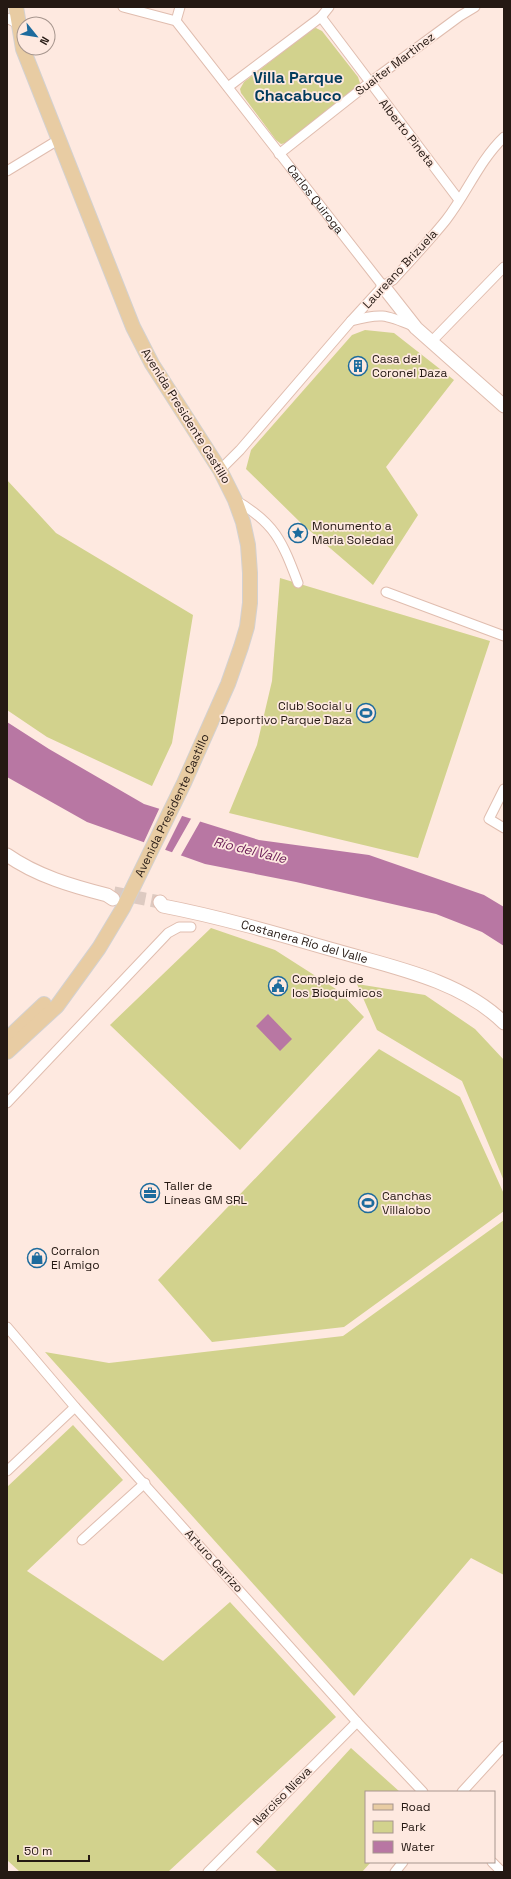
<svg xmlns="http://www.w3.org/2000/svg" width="511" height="1879" font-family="'Space Grotesk',sans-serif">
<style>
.green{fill:#d2d28d}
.water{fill:#b877a3}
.pier{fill:#fee9e0}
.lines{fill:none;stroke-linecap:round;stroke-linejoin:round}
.secondary-tunnel{stroke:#ddcac1;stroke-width:13;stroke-dasharray:13 6;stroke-linecap:butt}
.street-casing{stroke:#e0bdaf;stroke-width:11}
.secondary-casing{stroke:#e0bdaf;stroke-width:15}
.primary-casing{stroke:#d3d1d0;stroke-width:16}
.street{stroke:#fff;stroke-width:9}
.secondary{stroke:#fff;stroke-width:13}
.primary{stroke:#e8cca3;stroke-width:14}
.labels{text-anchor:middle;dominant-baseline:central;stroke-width:3.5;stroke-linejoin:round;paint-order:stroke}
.street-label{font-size:12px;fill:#251913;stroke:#fee9e0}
.poi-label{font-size:12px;fill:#251913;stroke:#fee9e0;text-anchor:start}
.water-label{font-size:13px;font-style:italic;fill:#6d205a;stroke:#fee9e0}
.district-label{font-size:16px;font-weight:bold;fill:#013b5c;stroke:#fee9e0}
</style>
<rect width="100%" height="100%" fill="#fee9e0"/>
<!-- green -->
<path class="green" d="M316 28 322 31 358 77 360 83 357 89 286 143 281 144 276 140 241 93 240 89 244 82 312 29Z
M365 330 394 333 454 380 386 467 418 515 373 585 302 524 246 469 251 450 352 335Z
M7 480 56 533 193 615 172 743 152 786 47 737 7 710Z
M280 578 490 641 418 858 229 813 257 745 272 681Z
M211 928 275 950 339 991 364 1017 240 1150 110 1025Z
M357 984 425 995 475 1029 504 1060V1181L462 1081 377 1030Z
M379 1049 460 1097 504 1194V1211L344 1327 212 1342 158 1280Z
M504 1220V1575L471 1558 354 1696 45 1352 109 1363 343 1336Z
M73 1425 123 1480 27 1571 163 1661 230 1602 336 1717 169 1871 20 1872 7 1860V1487Z
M351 1748 400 1792H366V1862H371L362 1872H278L256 1852Z"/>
<!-- water -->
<path class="water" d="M7 722 49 749 144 804 259 840 369 855 484 895 504 907V946L482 932 436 914 296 882 205 864 87 822 7 777Z
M268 1014 292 1039 280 1051 256 1026Z"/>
<!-- pier -->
<path class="pier" d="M160 807 183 814 164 852 143 844Z
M192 817 201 820 180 857 171 854Z"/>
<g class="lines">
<!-- secondary-tunnel -->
<path class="secondary-tunnel" d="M114 893 160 902"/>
<defs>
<g id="street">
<path id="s1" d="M123 7 176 21 383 286"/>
<path d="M321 17 459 200"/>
<path d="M7 18 18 24"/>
<path d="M176 21 180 7"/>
<path d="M228 87 321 17 329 7"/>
<path d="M279 154 369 83 460 16 475 7"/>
<path d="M7 171 58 140"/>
<path d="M351 321C380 313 385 314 413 326"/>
<path d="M432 341 504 267"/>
<path d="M220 470 240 450 351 321 383 286 393 280C411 260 430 240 446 220 467 193 479 161 504 137"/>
<path d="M235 500C275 523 282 541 298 583"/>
<path d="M386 592 504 636"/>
<path d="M504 789 489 819 504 828"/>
<path d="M7 1103 168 933 179 927H191"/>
<path d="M7 1327 75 1407 357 1722 423 1792"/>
<path d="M7 1471 75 1407"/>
<path d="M82 1540 145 1483"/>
<path d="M462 1792 504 1746"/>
<path d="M492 1862 502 1872"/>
<path d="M208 1872 357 1722"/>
<path d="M395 1872 403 1862"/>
</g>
<g id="secondary">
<path d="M383 286 416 328 504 406"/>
<path d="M7 855C37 876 72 886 107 895L113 899"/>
<path id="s2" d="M160 902 163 906C220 917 275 933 330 949 388 966 460 979 504 1023"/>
</g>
<g id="primary">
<path d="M7 1039 44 1004"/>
<path id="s3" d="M7 1052 57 1006 99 948 123 908 184 783 228 684 241 647 247 627 250 603V573L248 545 243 522 235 500 220 470 152 364 133 327 23 49 16 7"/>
</g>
</defs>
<!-- street casing -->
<use href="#street" class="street-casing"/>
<!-- secondary casing -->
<use href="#secondary" class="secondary-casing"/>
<!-- primary casing -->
<use href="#primary" class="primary-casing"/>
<!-- street -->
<use href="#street" class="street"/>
<!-- secondary -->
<use href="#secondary" class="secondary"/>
<!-- primary -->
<use href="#primary" class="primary"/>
</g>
<!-- icons -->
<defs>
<symbol id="building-ring" viewBox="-11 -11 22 22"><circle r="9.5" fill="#fee9e0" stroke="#1d6b9d" stroke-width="1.5"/><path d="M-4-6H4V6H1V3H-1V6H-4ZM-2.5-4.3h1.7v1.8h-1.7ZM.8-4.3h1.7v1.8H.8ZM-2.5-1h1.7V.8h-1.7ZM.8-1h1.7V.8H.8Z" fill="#1d6b9d"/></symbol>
<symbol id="sight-ring" viewBox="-11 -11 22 22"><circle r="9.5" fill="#fee9e0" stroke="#1d6b9d" stroke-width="1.5"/><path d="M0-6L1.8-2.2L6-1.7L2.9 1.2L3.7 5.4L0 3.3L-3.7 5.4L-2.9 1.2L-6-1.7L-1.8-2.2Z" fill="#1d6b9d"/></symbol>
<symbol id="stadium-ring" viewBox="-11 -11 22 22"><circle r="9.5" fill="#fee9e0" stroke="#1d6b9d" stroke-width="1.5"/><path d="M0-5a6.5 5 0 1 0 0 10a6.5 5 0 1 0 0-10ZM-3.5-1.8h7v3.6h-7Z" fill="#1d6b9d"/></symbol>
<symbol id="civic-ring" viewBox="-11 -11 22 22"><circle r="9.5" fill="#fee9e0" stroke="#1d6b9d" stroke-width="1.5"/><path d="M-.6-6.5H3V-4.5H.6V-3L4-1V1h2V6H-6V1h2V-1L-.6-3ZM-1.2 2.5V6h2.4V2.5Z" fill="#1d6b9d"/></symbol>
<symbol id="office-ring" viewBox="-11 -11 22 22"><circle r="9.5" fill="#fee9e0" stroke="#1d6b9d" stroke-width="1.5"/><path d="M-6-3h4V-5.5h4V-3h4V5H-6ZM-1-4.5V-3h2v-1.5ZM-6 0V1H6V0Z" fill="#1d6b9d"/></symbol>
<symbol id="shop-ring" viewBox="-11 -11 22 22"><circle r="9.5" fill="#fee9e0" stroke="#1d6b9d" stroke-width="1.5"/><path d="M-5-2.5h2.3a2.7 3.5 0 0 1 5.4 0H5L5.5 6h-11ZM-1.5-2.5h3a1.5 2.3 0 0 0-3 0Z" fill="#1d6b9d"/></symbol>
</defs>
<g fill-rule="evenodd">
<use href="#building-ring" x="347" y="355" width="22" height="22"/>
<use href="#sight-ring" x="287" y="522" width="22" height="22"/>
<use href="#stadium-ring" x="355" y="702" width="22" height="22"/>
<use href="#civic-ring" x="267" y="975" width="22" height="22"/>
<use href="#office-ring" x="139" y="1182" width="22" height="22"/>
<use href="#stadium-ring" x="357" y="1192" width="22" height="22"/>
<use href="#shop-ring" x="26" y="1247" width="22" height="22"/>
</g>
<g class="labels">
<!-- street labels -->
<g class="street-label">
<text transform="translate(395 64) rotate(-37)">Suaiter Martinez</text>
<text transform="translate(407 133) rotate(52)">Alberto Pineta</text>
<text stroke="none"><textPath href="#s1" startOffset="281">Carlos Quiroga</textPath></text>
<text transform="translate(400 269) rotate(-47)">Laureano Brizuela</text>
<text transform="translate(186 416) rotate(58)">Avenida Presidente Castillo</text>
<text stroke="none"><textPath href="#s3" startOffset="300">Avenida Presidente Castillo</textPath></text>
<text stroke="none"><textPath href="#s2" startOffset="151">Costanera Río del Valle</textPath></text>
<text transform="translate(214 1561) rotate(48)">Arturo Carrizo</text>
<text transform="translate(282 1796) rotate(-45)">Narciso Nieva</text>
</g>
<!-- poi labels -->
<g class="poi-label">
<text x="372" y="359">Casa del<tspan x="372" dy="14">Coronel Daza</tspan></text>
<text x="312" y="526">Monumento a<tspan x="312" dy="14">Maria Soledad</tspan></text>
<text x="352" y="706" text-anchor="end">Club Social y<tspan x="352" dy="14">Deportivo Parque Daza</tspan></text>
<text x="292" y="979">Complejo de<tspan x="292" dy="14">los Bioquímicos</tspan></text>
<text x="164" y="1186">Taller de<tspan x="164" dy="14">Líneas GM SRL</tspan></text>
<text x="382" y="1196">Canchas<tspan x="382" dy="14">Villalobo</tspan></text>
<text x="51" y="1251">Corralon<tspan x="51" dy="14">El Amigo</tspan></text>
</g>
<!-- water labels -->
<g class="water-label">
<text transform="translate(250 850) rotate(14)">Río del Valle</text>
</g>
<!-- district labels -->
<g class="district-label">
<text x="298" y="77">Villa Parque<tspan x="298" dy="18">Chacabuco</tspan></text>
</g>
</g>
<!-- border -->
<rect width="511" height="1879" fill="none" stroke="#251913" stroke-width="16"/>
<!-- legend -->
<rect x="365" y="1791" width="130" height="72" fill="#fee9e0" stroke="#a7968e"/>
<rect x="373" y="1804" width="20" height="6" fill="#e8cca3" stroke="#a7968e"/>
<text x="401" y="1811" font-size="12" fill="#251913">Road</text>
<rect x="373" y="1821" width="20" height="12" fill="#d2d28d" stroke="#a7968e"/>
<text x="401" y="1831" font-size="12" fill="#251913">Park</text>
<rect x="373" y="1841" width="20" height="12" fill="#b877a3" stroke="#a7968e"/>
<text x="401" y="1851" font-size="12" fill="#251913">Water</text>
<!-- north arrow -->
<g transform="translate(36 36) rotate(120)"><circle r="19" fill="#fee9e0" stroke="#a7968e"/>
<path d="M0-3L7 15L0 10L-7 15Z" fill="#1d6b9d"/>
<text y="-6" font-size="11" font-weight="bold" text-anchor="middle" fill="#251913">N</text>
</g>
<!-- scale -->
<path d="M18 1855v6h71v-6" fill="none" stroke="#251913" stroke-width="2"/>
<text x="24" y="1855" font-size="12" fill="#251913" stroke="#fee9e0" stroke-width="3" paint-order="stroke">50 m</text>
</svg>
